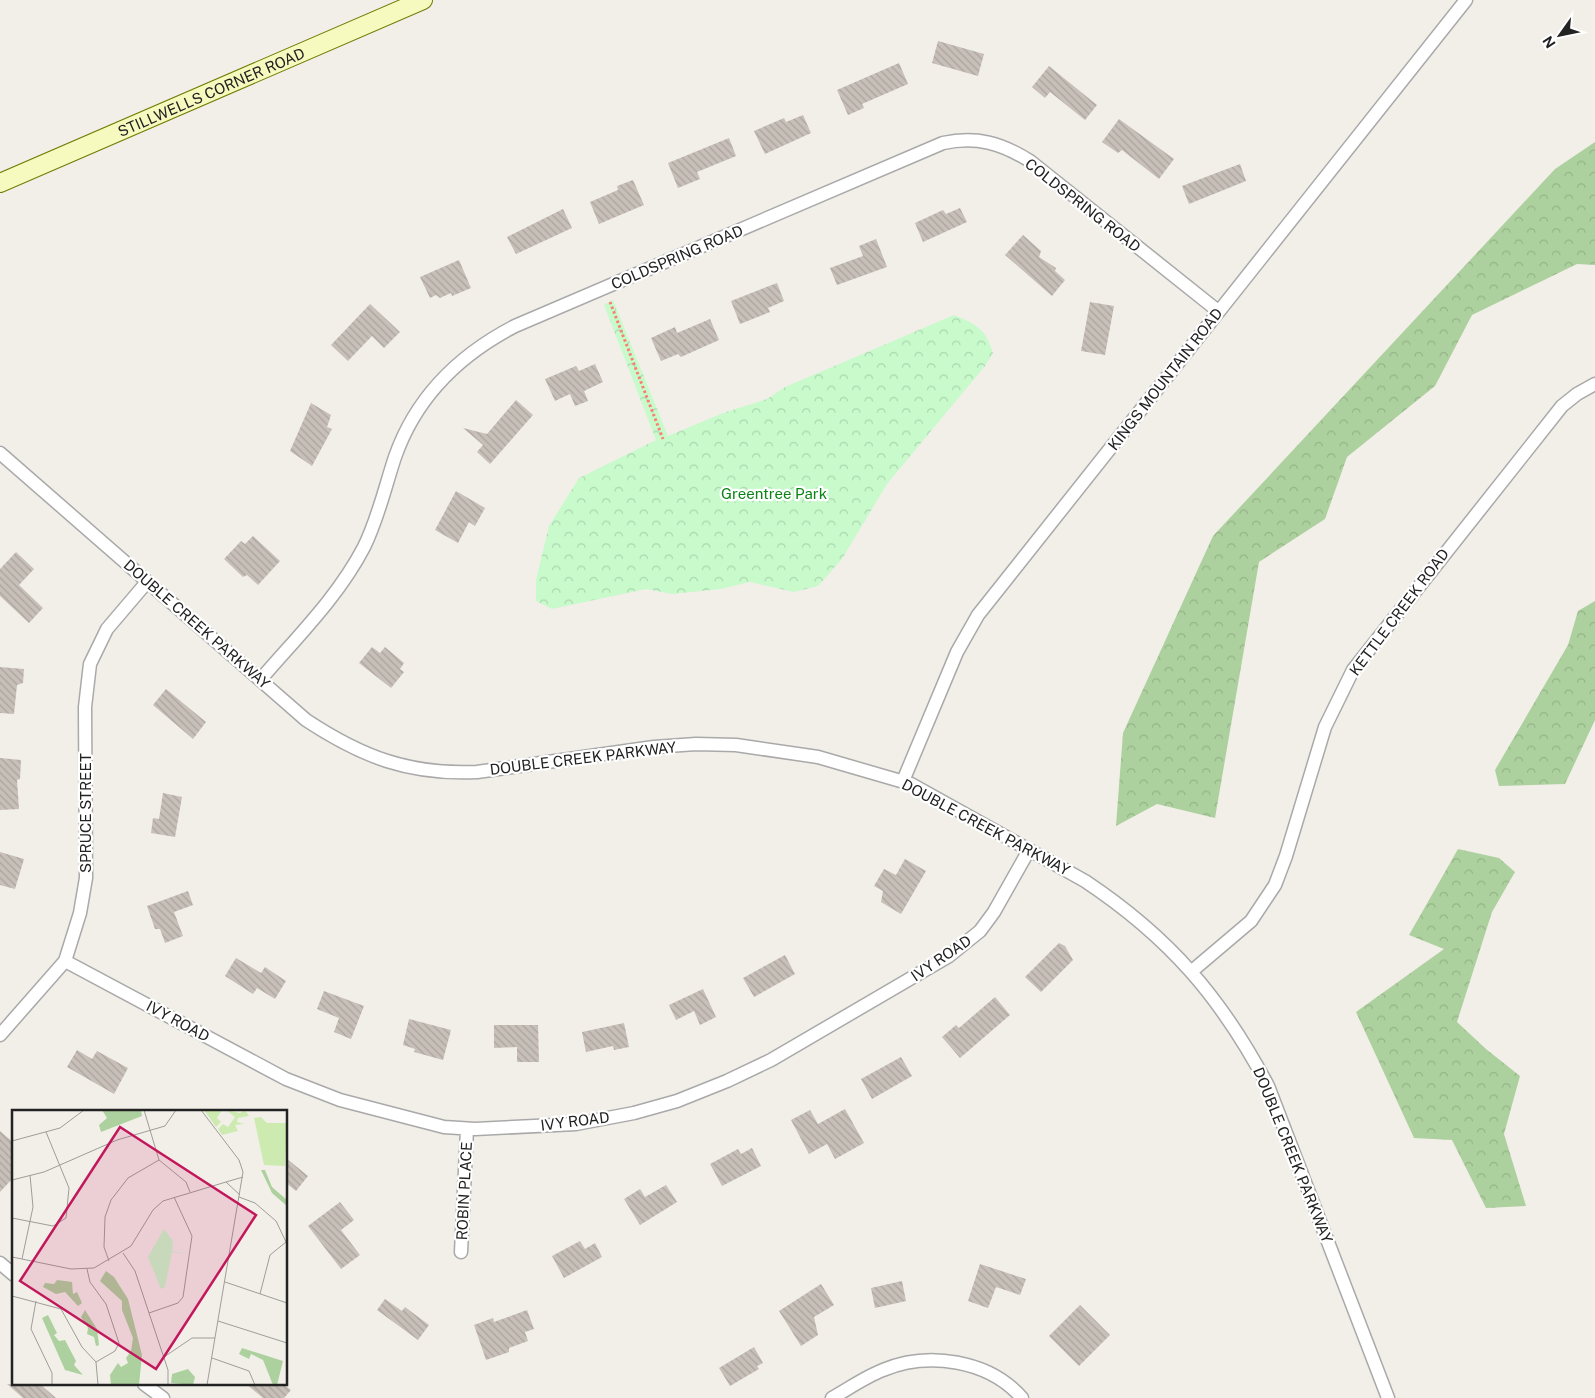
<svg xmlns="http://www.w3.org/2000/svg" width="1595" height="1398" font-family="'Public Sans',sans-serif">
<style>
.forest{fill:url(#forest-crowns)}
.park{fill:url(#park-crowns)}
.building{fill:url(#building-back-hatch)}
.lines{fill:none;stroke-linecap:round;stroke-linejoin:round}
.street-casing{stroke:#a9a9a9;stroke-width:15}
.secondary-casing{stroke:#707d05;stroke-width:20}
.path{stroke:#fa8072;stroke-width:3;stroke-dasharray:2.5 2.5;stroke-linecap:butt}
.street{stroke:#fff;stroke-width:12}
.secondary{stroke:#f7fabf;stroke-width:18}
.labels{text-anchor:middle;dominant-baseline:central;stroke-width:4.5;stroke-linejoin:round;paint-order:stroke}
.street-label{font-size:15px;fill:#222;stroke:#fff}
.park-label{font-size:15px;fill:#0c8416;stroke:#fff}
.inset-road{fill:none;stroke:#9f9d99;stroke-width:1}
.view{fill:#c2185b;fill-opacity:0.15;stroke:#c2185b;stroke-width:2.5}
.inset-edge{fill:none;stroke:#222;stroke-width:2.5}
</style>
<defs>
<pattern id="forest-crowns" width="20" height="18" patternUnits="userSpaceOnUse" patternTransform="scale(1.25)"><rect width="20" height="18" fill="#add19e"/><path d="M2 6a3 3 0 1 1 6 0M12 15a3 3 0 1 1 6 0" fill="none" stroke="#95b388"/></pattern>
<pattern id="park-crowns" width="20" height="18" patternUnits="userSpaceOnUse" patternTransform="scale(1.25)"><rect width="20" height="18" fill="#c8facc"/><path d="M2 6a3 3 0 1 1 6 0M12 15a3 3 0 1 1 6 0" fill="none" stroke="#acd6af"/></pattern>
<pattern id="building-back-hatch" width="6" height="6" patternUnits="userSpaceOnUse" patternTransform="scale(1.25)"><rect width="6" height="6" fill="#c7bfb8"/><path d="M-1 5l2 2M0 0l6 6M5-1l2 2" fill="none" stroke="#aba49e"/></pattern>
</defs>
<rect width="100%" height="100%" fill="#f2efe9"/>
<!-- forest -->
<path class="forest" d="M1595 142V265L1577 264 1472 315 1435 386 1347 457 1325 519 1259 562 1215 818 1157 804 1116 826 1123 733 1213 536 1555 169Z
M1595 601V720L1565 784 1499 786 1495 770 1568 645 1578 611Z
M1458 849 1499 858 1515 872 1492 912 1457 1022 1486 1049 1520 1076 1504 1134 1526 1206 1486 1208 1452 1140 1414 1138 1356 1012 1444 949 1409 935Z"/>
<!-- park -->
<path class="park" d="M613 300 668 436 723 413 767 399 785 387 954 315C976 324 986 329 993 353L985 366 887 484 842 559 818 586 794 592 750 582 721 589 672 594 646 589 552 609 536 601V580L549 526 579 478 656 440 604 305Z"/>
<!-- building -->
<path class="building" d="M938 41 984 54 978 76 932 63Z
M899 63 908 84 862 104 864 108 848 115 837 90Z
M1049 66 1097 105 1085 120 1050 92 1045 98 1032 87Z
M803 115 811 133 765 154 754 131 784 118 786 122Z
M1119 119 1174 159 1159 179 1122 150 1118 153 1102 142Z
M729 138 736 156 697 172 700 179 678 188 668 163Z
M1240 164 1246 181 1189 204 1182 186Z
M633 180 644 205 599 224 590 202 618 190 617 186Z
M960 208 967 222 923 242 915 223 943 210 946 214Z
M563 209 572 228 516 254 507 237Z
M1023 235 1041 251 1039 257 1056 268 1055 271 1065 280 1052 296 1005 255Z
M876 239 887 267 837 285 830 268 863 256 859 246Z
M459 260 471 288 452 296 451 293 440 298 436 295 430 298 420 277Z
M777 283 784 301 768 308 770 312 740 324 731 301Z
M1090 302 1114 306 1105 355 1081 351Z
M370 304 400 332 384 348 372 336 348 361 331 345Z
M710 319 719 340 681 357 678 354 661 361 651 338 675 327 677 333Z
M595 364 603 382 584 391 588 401 575 406 570 394 555 401 545 379 576 366 579 371Z
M516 400 533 415 490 464 477 452 483 445 463 428 487 434Z
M311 403 331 415 327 427 332 429 312 466 290 451Z
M456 491 485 508 475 526 469 522 458 543 435 530Z
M253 536 280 561 258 585 247 575 243 577 224 559 241 541 245 544Z
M16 552 34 569 19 585 43 608 29 623 0 596V569Z
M372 647 380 653 385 647 404 663 400 669 404 672 391 688 359 663Z
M0 667 24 669 23 683 17 685 14 714 0 713Z
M166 689 206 722 193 739 153 705Z
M0 758 21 760 20 779 17 780 19 809 0 810Z
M163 793 182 797 175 837 151 833 153 818 159 819Z
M0 852 24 859 15 889 0 885Z
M905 859 926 871 901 914 881 902 883 891 874 886 884 869 896 875Z
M188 891 193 905 174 912 183 936 165 943 160 929H155L147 906Z
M1059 943 1065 946 1073 960 1041 992 1025 977Z
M785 955 795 974 754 997 743 978Z
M236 958 261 973 265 967 286 981 275 999 257 988 253 994 225 976Z
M703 989 716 1017 700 1025 694 1011 676 1020 669 1005Z
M324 991 364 1006 351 1039 334 1032 339 1018 317 1009Z
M995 997 1010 1015 960 1058 942 1037 956 1025 959 1028Z
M409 1019 451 1030 443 1060 414 1052 415 1049 403 1045Z
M624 1023 629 1047 614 1050 613 1046 586 1052 582 1032Z
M494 1025H538L539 1062H517V1047L494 1048Z
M77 1050 92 1059 97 1051 128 1068 114 1094 67 1067Z
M901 1057 912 1076 872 1099 861 1079Z
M845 1109 864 1143 835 1159 827 1144 809 1154 791 1120 810 1110 818 1124Z
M0 1131 14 1143V1177L0 1192Z
M752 1148 761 1166 722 1186 710 1164 738 1149 741 1154Z
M286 1158 308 1176 296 1191 286 1183Z
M666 1185 677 1202 640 1225 624 1199 640 1189 645 1197Z
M340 1202 354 1220 341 1230 360 1255 341 1269 308 1226Z
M580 1241 585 1249 595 1243 602 1257 564 1278 552 1256Z
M980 1264 1026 1279 1020 1295 996 1287 988 1308 968 1301Z
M902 1281 906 1301 875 1308 871 1288Z
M821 1284 834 1305 814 1317 818 1335 801 1346 779 1311Z
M385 1299 402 1311 405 1307 429 1325 418 1340 377 1310Z
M1080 1305 1110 1335 1079 1366 1049 1336Z
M527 1310 534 1329 525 1332 528 1341 509 1348V1352L486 1360 474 1325 493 1318 494 1322Z
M754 1347 763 1363 757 1366 759 1369 730 1386 719 1368Z
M7 1384H40L56 1398H23Z
M246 1384H283L291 1390 284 1398H263Z"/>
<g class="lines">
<defs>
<path id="street" d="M0 453 306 720C362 757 409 775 477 772L654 747 696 744 736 745 818 757 911 784 1085 881C1169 937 1221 997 1268 1086L1388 1398
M261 679C297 637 338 597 364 547 378 519 385 487 395 457 416 397 459 355 515 326L943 143C977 136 1001 143 1030 161L1218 311
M903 781 957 652 978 615 1466 0
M65 961 286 1079 340 1100 444 1127 475 1129 576 1124 634 1113 677 1101 727 1081 771 1060 949 956 980 931 994 912 1029 850
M1192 971 1251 921 1275 885 1286 856 1325 727 1353 670 1562 406 1577 394 1595 384
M0 1035 65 961 80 913 86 878 85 707 90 664 107 629 147 582
M461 1252 467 1129
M0 1263 14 1275
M144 1384 163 1398
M832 1398C848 1389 865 1377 883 1370 928 1351 989 1360 1022 1398"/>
<g id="secondary">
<path id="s1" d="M0 183 423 0"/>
</g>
</defs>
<!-- street casing -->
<use href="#street" class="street-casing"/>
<!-- secondary casing -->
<use href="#secondary" class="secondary-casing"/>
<!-- path -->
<path class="path" d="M610 302 663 439"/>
<!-- street -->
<use href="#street" class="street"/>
<!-- secondary -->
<use href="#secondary" class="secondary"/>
</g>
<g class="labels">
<!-- street labels -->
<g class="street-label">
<text stroke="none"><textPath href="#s1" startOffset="230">STILLWELLS CORNER ROAD</textPath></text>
<text transform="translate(1083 205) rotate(38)">COLDSPRING ROAD</text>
<text transform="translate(677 257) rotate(-23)">COLDSPRING ROAD</text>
<text transform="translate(1165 379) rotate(-52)">KINGS MOUNTAIN ROAD</text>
<text transform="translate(1399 612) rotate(-53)">KETTLE CREEK ROAD</text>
<text transform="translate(197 624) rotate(41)">DOUBLE CREEK PARKWAY</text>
<text transform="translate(583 758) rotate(-7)">DOUBLE CREEK PARKWAY</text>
<text transform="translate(85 813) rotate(-90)">SPRUCE STREET</text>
<text transform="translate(986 827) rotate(28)">DOUBLE CREEK PARKWAY</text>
<text transform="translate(941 958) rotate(-34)">IVY ROAD</text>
<text transform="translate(178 1021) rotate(28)">IVY ROAD</text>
<text transform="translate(575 1121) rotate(-7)">IVY ROAD</text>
<text transform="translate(1293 1155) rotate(68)">DOUBLE CREEK PARKWAY</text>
<text transform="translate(464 1191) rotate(-87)">ROBIN PLACE</text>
</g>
<!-- park labels -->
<g class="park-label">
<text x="774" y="493">Greentree Park</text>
</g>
</g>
<!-- overview -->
<g transform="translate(12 1110)">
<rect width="275" height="275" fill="#f2efe9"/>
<path d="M192 0H210L205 8 209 12 204 17ZM214 0 228 3 233 0 237 6 226 8 225 12 232 14 223 15 226 21 210 25 206 19 211 14 216 17 223 7ZM249 7 255 13H275L273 56 252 55 242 8Z" fill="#cdebb0"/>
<path d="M90 0H129L130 6 89 22 87 15 95 8ZM249 60H253L260 77 275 90V96L260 83ZM94 161 102 167 116 189 130 245 127 275H99L98 265 106 253 109 257 116 253 114 248 119 241 121 228 110 200V191L88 171ZM45 170 60 172 61 184 65 182 70 193 66 196 53 182 44 184 31 177 33 173 42 174ZM73 200 85 219 87 235 84 236 82 227 75 224 76 218 69 207ZM36 205 45 223 42 225 47 231 53 230 64 251 62 255 71 265 53 260 30 208ZM230 238 271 251 265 275H261L251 250 239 244 237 249 227 244ZM176 259 183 267 181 275 159 273 160 264Z" fill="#add19e"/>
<path d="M152 119 161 131 160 141 176 144 160 142 153 177 149 179 136 147Z" fill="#c8facc"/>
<path class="inset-road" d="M132 0 147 50 174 72 178 82M189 0 227 50 231 62 195 275M0 31 48 18 72 0M0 70 32 62 105 30 153 16 164 0M214 72 231 67M227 87 243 93 264 111 275 134M0 108 41 116 54 108 57 78 34 22M111 143 123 161 156 260V275M0 147 59 159 82 158 119 136 141 100 151 91 214 72 228 85M10 149 21 97 18 65M97 151 92 137 93 107 99 90 116 68 147 50M75 159 78 172 94 194 107 233 103 241 84 252M213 172 275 193M248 184 258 145 274 132M0 186 49 199 70 237 84 252 86 275M24 191 19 219 40 263V275M137 203 166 193 171 187 180 126 162 87M206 211 275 233M152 247 180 228H203M200 248 237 261 243 275"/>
<path class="view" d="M108 17 244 105 144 259 8 171Z"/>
<rect width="275" height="275" class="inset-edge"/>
</g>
<!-- north arrow -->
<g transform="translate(1560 35) rotate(237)" stroke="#ffffff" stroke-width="4" paint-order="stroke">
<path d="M0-4L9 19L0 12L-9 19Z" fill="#222222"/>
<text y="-8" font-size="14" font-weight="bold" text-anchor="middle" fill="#222222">N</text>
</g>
</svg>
